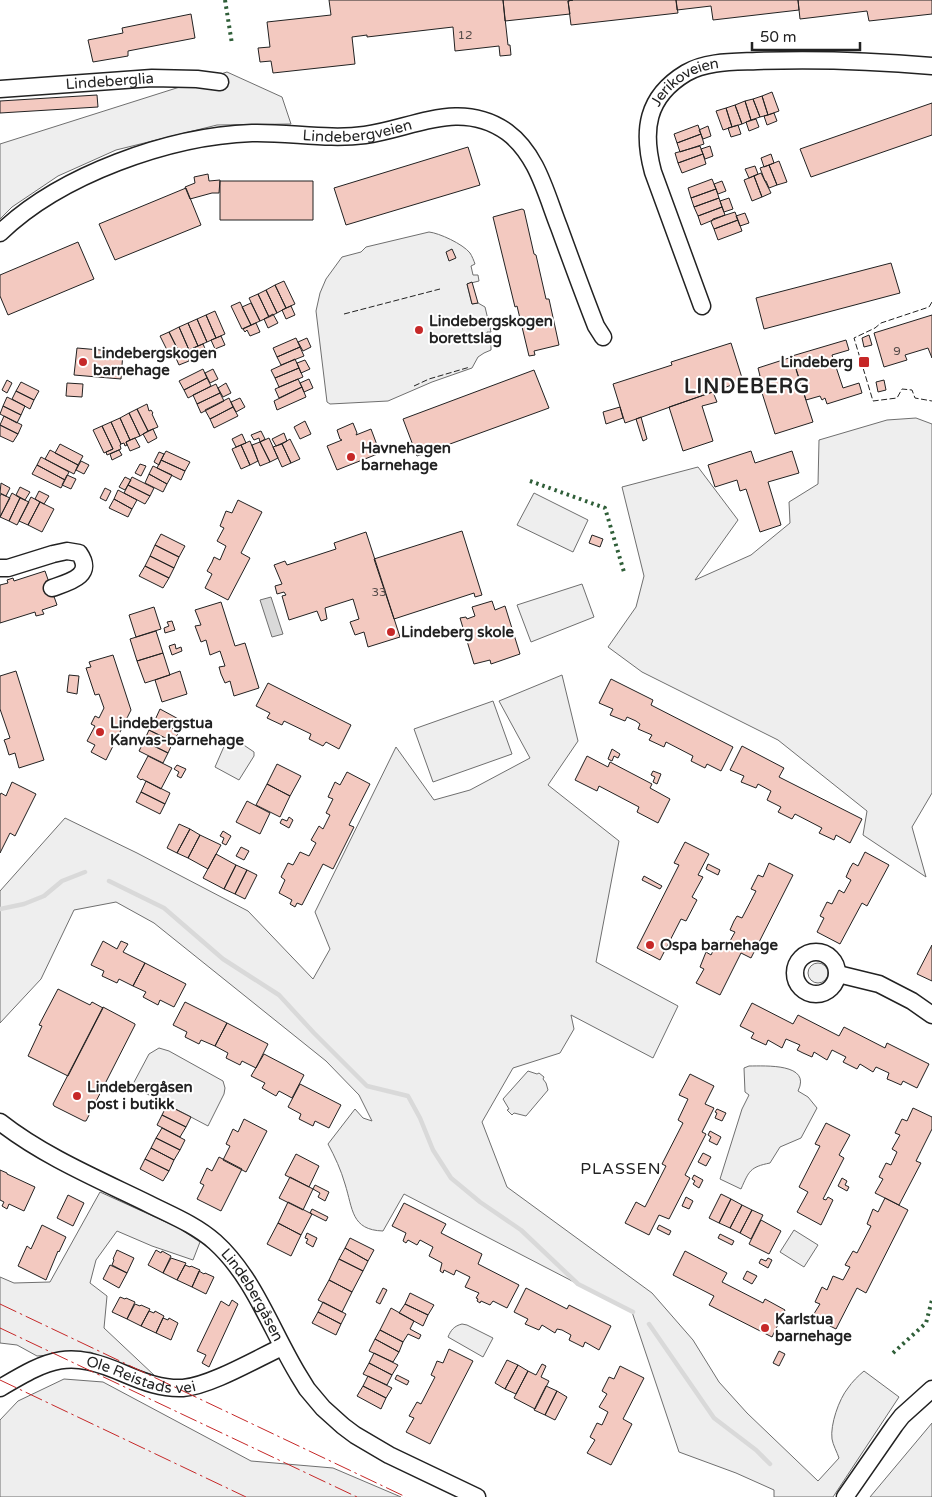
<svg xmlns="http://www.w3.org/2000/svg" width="932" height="1497" font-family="'Varela Round',sans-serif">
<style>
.green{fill:#eee;stroke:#6f6f6f}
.water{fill:#d9d9d9;stroke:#6f6f6f}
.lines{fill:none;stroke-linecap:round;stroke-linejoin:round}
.stream{stroke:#d9d9d9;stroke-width:4.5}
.building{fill:#f3c9c0;stroke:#222}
.minor-casing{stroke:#222;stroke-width:19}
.minor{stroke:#fff;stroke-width:16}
.hedge{stroke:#2f5e38;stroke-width:4;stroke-dasharray:2.5 4;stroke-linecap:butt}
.fence{stroke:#222;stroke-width:1;stroke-dasharray:6 2.5;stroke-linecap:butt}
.power{stroke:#c62828;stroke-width:1;stroke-dasharray:18 4 2.5 4;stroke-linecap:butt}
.poi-dot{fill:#c62828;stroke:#fff;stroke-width:2}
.labels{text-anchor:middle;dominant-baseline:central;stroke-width:4;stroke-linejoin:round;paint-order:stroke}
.number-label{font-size:12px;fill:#564c4a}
.street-label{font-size:15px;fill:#222;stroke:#fff}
.poi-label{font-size:15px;font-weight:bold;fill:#222;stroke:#fff;text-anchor:start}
.neighbourhood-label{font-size:16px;letter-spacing:1px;fill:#222;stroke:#fff}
.district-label{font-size:20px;font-weight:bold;letter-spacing:1px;fill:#222;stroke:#fff}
</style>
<rect width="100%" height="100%" fill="#fff"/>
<!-- green -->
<path class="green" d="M227 72 282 97 291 124 217 125 116 150 58 176 12 207 0 219V144Z
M429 232C439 233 463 244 470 253 472 256 474 261 475 264L471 266 473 275H478L479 281 467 284 472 304 478 303 485 307 491 332H487L488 337 491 336V350L484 353 478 357 472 368 432 382 388 401 330 404 327 402 316 311 320 293 326 279 342 257 361 252 366 247Z
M916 418 932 424V793L912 827 926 877 863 835 867 811 778 740 642 672 608 647 636 607 644 576 622 487 698 467 738 520 695 580 751 555 790 523 789 502 818 484 819 440 887 420Z
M534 493 588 520 573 552 517 525Z
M582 584 594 617 531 642 517 605Z
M562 675 578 741 548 785 619 841 596 962 678 1006 653 1058 571 1015 574 1029 560 1053 513 1068 482 1122 507 1187 652 1293 693 1340 719 1382 747 1413 818 1481 839 1458C837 1452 833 1445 832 1439 830 1425 839 1399 848 1388 852 1382 858 1376 864 1371L899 1397 833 1497H774V1490L736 1473 679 1452 632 1312 404 1194 383 1231C351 1230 353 1209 345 1184 341 1170 335 1157 328 1144L355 1109 363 1118 372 1121 359 1095 326 1061 154 923 116 902 74 910 41 979 0 1023V891L65 818 137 853 248 911 313 979 330 949 315 912 396 747 434 800 470 790 530 758 499 701Z
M493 701 512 754 433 782 414 729Z
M229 735 254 752V756L239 780 215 767Z
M808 973a10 10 0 1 1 20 0a10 10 0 1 1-20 0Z
M159 1048 169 1051 223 1081 225 1088 224 1094 208 1126 132 1086 149 1054Z
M749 1066C765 1066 812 1063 798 1091L808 1097 817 1108 801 1138 780 1147 770 1163C750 1167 749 1171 741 1189L720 1179 742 1109 749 1095 745 1092 744 1068Z
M528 1071 537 1074 539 1073 544 1077 543 1079 546 1083 548 1090 526 1116 514 1113 512 1115 507 1110 509 1109 503 1099Z
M100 1192 179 1228 200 1242 193 1260 152 1246 117 1231 96 1260 90 1283 107 1296 104 1328 155 1376 90 1352 37 1356 17 1345 0 1343V1277L14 1283 50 1282Z
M794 1230 818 1245 804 1267 780 1252Z
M462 1324 467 1325 493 1338 483 1357 448 1337C451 1330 454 1326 462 1324Z
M64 1379 103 1382 251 1461 333 1468 401 1497H0V1420L18 1401Z
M932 1423V1497H870Z"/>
<!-- water -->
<path class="water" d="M271 597 283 634 272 637 260 600Z"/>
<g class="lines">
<!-- stream -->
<path class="stream" d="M109 881 164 908 223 959 279 995 314 1033 367 1086 408 1096 420 1118 433 1150 451 1178 480 1202 521 1230 578 1284 633 1312
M0 909 24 904 44 896 62 881 85 872
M649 1324 714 1418 756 1450 770 1464"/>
</g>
<!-- building -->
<path class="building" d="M329 0H503L508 45H510L511 55 500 56 499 46 455 51 453 27 367 37V35L352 37 355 64 273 73 271 61 260 62 258 48 270 47 267 22 331 15Z
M503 0H573L568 1 570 14 505 21Z
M573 0H676L678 13 571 25 568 1Z
M676 0H798L799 10 713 20 711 6 677 10Z
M798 0H932V14L869 21 867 11 800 19Z
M191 14 195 38 128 51V56L93 62 88 40 123 33 122 28Z
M772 92 779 111 768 115 762 96Z
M97 95 98 107 0 113V101Z
M762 96 768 115 760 117 753 99Z
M753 99 760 117 751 120 745 101Z
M745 101 751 120 742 124 735 105Z
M932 103V135L811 177 800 149Z
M735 105 742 124 732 127 726 108Z
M726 108 732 127 723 130 716 111Z
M774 113 777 121 767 125 764 116Z
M756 119 759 127 749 131 746 122Z
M698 125 701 134 677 143 674 134Z
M738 125 741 134 731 137 728 128Z
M708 126 711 136 703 139 699 130Z
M701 134 704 144 680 152 677 143Z
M700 146 703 154 678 163 675 153Z
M710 146 713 156 705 159 701 149Z
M468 147 480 185 346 225 334 188Z
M703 154 706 164 682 173 678 163Z
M771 154 774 163 764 167 761 158Z
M779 161 787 182 777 185 769 165Z
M769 165 777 185 769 188 766 181H765L760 168Z
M755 166 758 174 749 178 745 169Z
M761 173 771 193 762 197 754 176Z
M208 174 209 181 220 180 219 193H212L190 199 185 187 195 183 194 177Z
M754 176 762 197 752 201 744 180Z
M712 179 716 189 691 198 688 188Z
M220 181H313V220H220Z
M722 181 726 191 718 194 714 184Z
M186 188 201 225 115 260 99 224Z
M716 189 719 198 694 207 691 198Z
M719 198 722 207 698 216 694 207Z
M729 198 733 209 724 212 720 201Z
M722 207 725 215 701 225 698 216Z
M522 209 524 210 534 254 536 255 546 299H549L559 345 534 351 535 355 529 356 517 306 515 307 493 217Z
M735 212 738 220 714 229 711 222 713 219Z
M745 213 749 223 740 226 736 216Z
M738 220 742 231 718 240 714 229Z
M78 242 94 279 8 315 0 296V275Z
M452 249 456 258 449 261 446 252Z
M891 263 900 293 764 329 756 298Z
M284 281 295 304 286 308 275 285Z
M472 282 478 303 472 304 467 284Z
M275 285 286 308 277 313 266 290Z
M266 290 277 313 269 317 258 294Z
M258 294 269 317 260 321 249 298Z
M240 302 251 325 242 329 231 306Z
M251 303 260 321 251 325 242 307Z
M291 306 295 315 286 319 282 310Z
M215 311 225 334 216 338 206 315Z
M273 314 278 323 268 328 264 319Z
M206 315 216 338 207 342 197 319Z
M932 315V358L928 348 905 355 907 360 884 367 874 333Z
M197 319 207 342 198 346 188 323Z
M188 323 198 346 189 350 179 327Z
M256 323 260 332 250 336 247 330 245 332 243 329Z
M179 327 189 350 180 354 169 332Z
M169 332 180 354 171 358 160 336Z
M869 335 872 345 864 347 862 338Z
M221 336 225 345 215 349 211 340Z
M296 338 300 347 277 357 273 348Z
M307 338 311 347 303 351 298 342Z
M846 340 849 350 832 355 843 388 859 383 862 393 827 404 825 398 822 400 820 396 806 400 792 356Z
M731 343 743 381 625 423 613 384 672 365 671 362Z
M203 344 207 353 197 357 193 348Z
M300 347 304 356 281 365 277 357Z
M77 348 123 352 121 379 74 375Z
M184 352 189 361 179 365 175 356Z
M792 357 813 422 775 434 757 377 760 376 758 368Z
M295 359 299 368 275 378 271 370Z
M305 360 310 369 301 373 297 363Z
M299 368 303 377 279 387 275 378Z
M203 369 207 378 184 390 179 381Z
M213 369 218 379 210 383 205 373Z
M534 370 549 408 417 456 403 419Z
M207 378 211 386 188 398 184 390Z
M298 379 302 387 279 398 275 389Z
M309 379 313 388 304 392 300 383Z
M7 380 12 383 7 393 2 390Z
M884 380 886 390 878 392 876 382Z
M21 382 39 391 34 400 16 391Z
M67 383 83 384 82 397 66 396Z
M226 383 231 393 223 397 218 388Z
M216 384 220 393 197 404 193 395Z
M302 387 306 397 277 410 274 401Z
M16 391 34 400 30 409 12 399Z
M713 392 717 402 702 406 713 441 683 451 669 407Z
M220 393 224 401 201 413 197 404Z
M7 397 25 406 21 415 3 406Z
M229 398 233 407 210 419 205 410Z
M240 398 245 407 236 412 231 402Z
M147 404 149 411 151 410 153 413 152 414 158 427 148 431 137 409Z
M3 406 21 415 17 423 0 414Z
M233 407 238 416 214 428 210 419Z
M620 407 623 418 606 424 603 412Z
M137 409 148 431 140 436 129 413Z
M129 413 140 436 130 440 120 418Z
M4 416 22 425 18 434 0 425Z
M641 417 647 439 643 441 636 419Z
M120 418 130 440 126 442 127 445 125 446 124 443 121 444 111 422Z
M305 421 311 434 300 439 294 427Z
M111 422 121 444 120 445 121 449 107 455 106 452 113 449 102 426Z
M353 423 357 433 356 435 371 429 380 453 337 470 327 446 342 440 340 439 337 430Z
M0 425 18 434 13 442 0 436Z
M102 426 113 449 104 453 93 430Z
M153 429 157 438 148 443 143 434Z
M261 431 265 439 260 442 259 438 254 440 251 435Z
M284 433 287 441 276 446 272 439Z
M242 434 246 443 236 447 232 439Z
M135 438 140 447 130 451 126 442Z
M269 438 278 458 270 462 260 442Z
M290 439 300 459 291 463 282 444Z
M250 441 258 461 250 465 241 445Z
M260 442 270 462 260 466 252 445Z
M60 444 83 456 78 465 55 453Z
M282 444 291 463 282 467 273 447Z
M241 445 250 465 241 469 232 449Z
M50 450 78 465 74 474 45 459Z
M119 450 122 455 112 460 110 454Z
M166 451 190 462 185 471 161 460Z
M751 451 755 463 792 451 799 473 768 482 781 525 760 532 746 489 740 491 737 480 715 487 708 465Z
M159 452 164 454 159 465 154 462Z
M41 457 69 472 65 480 37 465Z
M161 460 185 471 181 480 157 468Z
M81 461 89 465 84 474 76 470Z
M140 464 146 466 141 476 135 473Z
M37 465 65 480 61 488 32 474Z
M153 466 172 475 167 484 149 474Z
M149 474 167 484 163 492 145 483Z
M67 475 76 479 71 489 62 485Z
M125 477 131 480 125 490 119 487Z
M132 477 154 488 150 496 128 485Z
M1 483 10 488 6 496 0 493Z
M128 485 150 496 145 504 124 493Z
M20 487 30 492 25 500 16 495Z
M105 488 111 491 106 501 100 498Z
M118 490 137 500 132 509 114 499Z
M39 491 49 496 44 504 35 499Z
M12 493 20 498 9 521 0 517Z
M1 494 10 498 0 517V496Z
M31 497 40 502 28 525 19 521Z
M20 498 29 502 17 525 9 521Z
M114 499 132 509 128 517 109 508Z
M238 500 262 512 241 553 250 558 228 600 205 588 212 574 207 571 212 562 214 557 220 560 226 546 217 541 224 528 220 526 226 511 232 513Z
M40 502 54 509 42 532 28 525Z
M462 531 482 595 475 597 474 593 394 619 374 559Z
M366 532 400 637 368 647 364 632 355 635 350 622 359 619 353 599 325 608 327 619 321 621 317 611 289 620 282 596 286 595 284 592 277 594 275 586 282 584 274 565 285 561 287 565 336 549 334 543Z
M161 534 185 546 179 557 155 545Z
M592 535 603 539 600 547 589 543Z
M155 545 179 557 174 568 150 556Z
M150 556 174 568 169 578 145 566Z
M145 566 169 578 163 588 139 576Z
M45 571 57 605 42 610 44 614 36 616 35 612 0 623V585L8 583 7 580 13 578 14 581Z
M492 601 495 610 505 606 520 654 491 664 490 660 474 664 460 618 466 617 467 619 475 616 472 607Z
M221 602 235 646 245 643 259 688 234 696 230 681 225 683 221 674 219 667 225 666 220 651 210 655 206 640 201 642 195 626 201 625 195 610Z
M154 607 161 629 136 637 129 615Z
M172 621 175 630 165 633 164 628 169 626 167 622Z
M156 631 163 653 137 661 130 639Z
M175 644 176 649 181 647 182 651 172 655 169 646Z
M163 653 170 675 145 683 137 661Z
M113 655 131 710 106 760 91 752 95 745 87 741 95 726 91 724 95 716 99 718 104 708 99 694 95 695 86 668 91 667 89 662Z
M16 671 44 760 19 768 15 753 9 755 6 745 4 740 10 738 0 709V676Z
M180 671 187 694 162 702 155 680Z
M69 675 79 676 77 694 67 692Z
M611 679 653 700 651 705 733 747 721 771 707 764 705 768 691 761 693 756 666 742 664 747 649 740 652 735 638 729 640 724 636 721 627 717 625 721 610 715 613 709 599 703Z
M268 683 351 725 339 749 326 742 323 746 309 739 311 734 284 721 282 725 267 718 270 713 256 706Z
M160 709 184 722 179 732 155 720Z
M155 720 179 732 173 742 149 730Z
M149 730 173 742 168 753 144 741Z
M144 741 168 753 163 763 139 751Z
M742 746 784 768 779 777 862 819 850 843 836 835 834 840 819 833 822 828 795 814 792 819 778 812 781 807 767 800 771 791 758 784 756 788 741 782 744 776 730 770Z
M612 749 620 754 618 758 614 756 612 761 608 759Z
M148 756 172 768 161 789 142 779 141 780 137 777Z
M587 756 608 767 610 762 652 784 650 788 670 799 658 823 637 812 639 807 599 786 597 791 575 780Z
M277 764 301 776 290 796 267 784Z
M177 765 186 769 181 778 177 776 179 772 174 769Z
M653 771 661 774 657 784 653 782 655 777 651 775Z
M347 772 370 784 349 825 354 827 333 869 323 864 302 905 297 903 295 907 290 904 292 900 279 893 285 880 281 877 288 863 293 865 300 852 309 856 316 843 311 840 319 826 323 829 330 815 326 813 333 799 328 797 335 782 340 785Z
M146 781 170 793 165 804 141 792Z
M12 782 36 794 15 836 10 833 0 853V795L1 793 6 796Z
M267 784 290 796 280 817 256 805Z
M141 792 165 804 160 814 136 802Z
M247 801 270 813 260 834 236 822Z
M289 817 293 820 289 828 280 823 282 819 287 821Z
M179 824 190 829 177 853 167 848Z
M190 829 200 835 188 858 177 853Z
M223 831 231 836 226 845 222 843 224 838 220 836Z
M200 835 221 845 208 869 188 858Z
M685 842 709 854 698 875 703 877 692 897 697 900 686 921 681 919 660 960 637 948 679 865 674 863Z
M241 847 249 851 244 860 236 856Z
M865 852 889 865 867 906 862 903 840 944 817 932 824 918 820 916 827 902 832 904 839 890 844 893 851 880 846 877 850 868 853 863 858 866Z
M216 854 236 865 224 889 203 878Z
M769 863 793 875 751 958 741 953 720 995 696 983 704 969 700 967 706 952 711 955 718 941 727 946 730 941 735 932 730 930 734 921 737 916 742 918 756 891 751 889 758 875 763 877Z
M708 864 720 870 718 875 706 869Z
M236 865 247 870 235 894 224 889Z
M247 870 257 875 245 899 235 894Z
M644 876 662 886 660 889 642 880Z
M103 941 117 949 121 941 128 944 123 952 145 963 133 986 119 979 117 983 102 976 104 971 91 965Z
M932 945V981L917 974Z
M145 963 186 984 174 1007 160 1000 158 1005 143 997 146 992 133 986Z
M58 989 90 1005 92 1002 103 1008 68 1076 28 1056 42 1026 39 1025Z
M185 1002 227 1023 215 1046 201 1040 199 1044 185 1037 187 1032 173 1025Z
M752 1003 793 1024 798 1015 839 1036 844 1027 885 1048 887 1043 929 1064 917 1088 903 1081 901 1085 892 1081 887 1079 889 1073 876 1067 873 1072 860 1064 857 1069 843 1062 846 1057 832 1050 827 1060 814 1052 812 1057 803 1053 797 1050 800 1045 786 1039 782 1048 768 1040 766 1045 751 1038 754 1033 740 1026Z
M103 1007 135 1024V1025L86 1121H84L54 1106 53 1104Z
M227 1023 268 1044 256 1068 242 1061 240 1065 226 1058 228 1053 215 1046Z
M264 1054 304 1075 292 1098 279 1091 276 1096 262 1088 265 1083 251 1076Z
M690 1074 714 1086 705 1104 714 1108 702 1132 706 1134 685 1175 690 1178 669 1219 659 1215 649 1235 625 1223 636 1202 645 1207 666 1166 662 1164 683 1123 678 1120 688 1099 679 1095Z
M300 1084 341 1105 329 1128 315 1121 313 1126 299 1119 301 1114 288 1107Z
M167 1105 191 1117 186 1127 162 1115Z
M913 1108 932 1117V1129L916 1161 921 1163 899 1205 875 1193 883 1179 879 1177 886 1163 891 1165 897 1152 892 1149 900 1135 895 1133 902 1119 907 1121Z
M717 1109 726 1113 722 1121 715 1118 717 1113 715 1112Z
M162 1115 186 1127 180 1137 157 1125Z
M244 1119 267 1131 246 1172 223 1160 230 1146 226 1144 233 1129 238 1132Z
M826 1123 850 1135 839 1155 844 1158 823 1199 826 1200 828 1197 833 1200 821 1225 797 1212 808 1192 799 1187 820 1146 815 1144Z
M162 1128 185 1140 180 1150 156 1138Z
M710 1131 721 1137 717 1145 709 1141 711 1137 708 1135Z
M156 1138 180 1150 174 1160 151 1148Z
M151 1148 174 1160 169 1171 145 1159Z
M703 1153 711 1157 706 1166 698 1162Z
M296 1154 319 1166 309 1187 285 1175Z
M219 1157 242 1169 221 1211 197 1199 204 1185 200 1183 207 1168 212 1171Z
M145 1159 169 1171 163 1181 140 1169Z
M0 1170 7 1173V1174L35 1187 24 1211 9 1204 7 1209 2 1206 4 1202 0 1200Z
M694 1175 703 1180 699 1188 693 1184 695 1181 692 1179Z
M290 1177 313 1189 303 1210 279 1198Z
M842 1178 847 1181 845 1185 849 1187 847 1191 838 1186Z
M315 1185 329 1192 325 1201 318 1197 320 1193 313 1189Z
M721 1194 731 1199 719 1223 709 1218Z
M68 1195 84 1203 73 1226 57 1218Z
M686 1197 693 1201 689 1209 682 1206Z
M885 1198 908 1210 866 1293 857 1288 836 1329 812 1317 820 1304 815 1302 822 1287 827 1290 833 1276 843 1280 850 1267 845 1265 853 1251 857 1253 871 1226 867 1224 873 1209 878 1212Z
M731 1199 742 1205 730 1228 719 1223Z
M288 1202 312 1214 301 1235 278 1223Z
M404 1203 446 1224 441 1233 482 1254 478 1264 519 1285 507 1308 493 1301 490 1305 481 1301 480 1303 477 1301 478 1299 476 1298 479 1293 465 1287 470 1277 456 1270 454 1275 444 1270 443 1273 440 1271 442 1263 429 1256 433 1247 420 1240 417 1245 408 1240 406 1243 403 1241 406 1233 392 1226Z
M742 1205 752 1210 740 1233 730 1228Z
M312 1209 328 1217 326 1221 310 1213Z
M752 1210 763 1215 751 1239 740 1233Z
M761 1220 781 1231 769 1254 749 1244Z
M278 1223 301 1235 291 1256 267 1244Z
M42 1225 66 1237 59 1252 58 1251 46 1280 18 1266 27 1246 31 1249Z
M659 1225 671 1231 669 1235 657 1229Z
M307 1233 317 1238 313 1247 306 1243 308 1239 305 1238Z
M720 1234 734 1241 732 1245 718 1238Z
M350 1238 374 1250 368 1261 345 1248Z
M345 1248 368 1261 363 1271 339 1259Z
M117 1250 134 1258 127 1273 112 1265 114 1260 113 1259Z
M156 1250 161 1253 162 1251 171 1256 163 1273 148 1265Z
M685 1251 727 1273 722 1282 763 1303 765 1299 785 1310 772 1337 709 1305 714 1296 673 1275Z
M171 1258 186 1263 177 1280 163 1273Z
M768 1258 772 1260 768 1268 759 1263 761 1259 766 1261Z
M339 1259 363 1271 352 1292 329 1280Z
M110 1265 127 1273 119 1288 103 1279Z
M185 1265 190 1267 191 1266 200 1270 192 1287 177 1280Z
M199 1271 204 1274 205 1273 214 1277 206 1294 192 1287Z
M747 1271 757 1276 752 1284 743 1279Z
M329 1280 352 1292 342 1312 318 1300Z
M383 1288 387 1290 380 1304 376 1302Z
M526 1288 567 1309 569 1305 611 1326 599 1350 585 1342 583 1347 569 1340 571 1335 562 1330 557 1329 555 1333 542 1325 539 1330 525 1324 528 1319 514 1312Z
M410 1293 434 1305 428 1315 405 1304Z
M120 1297 125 1299 126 1298 135 1302 127 1319 112 1312Z
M232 1300 238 1304 209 1367 202 1363 206 1355 197 1351 221 1301 229 1306Z
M323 1302 346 1314 341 1324 318 1312Z
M135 1304 140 1306 141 1305 150 1309 141 1326 127 1319Z
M405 1304 428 1315 423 1326 399 1313Z
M391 1308 414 1321 410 1329 421 1335 419 1339 408 1334 403 1342 380 1330Z
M149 1311 154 1313 155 1311 164 1316 156 1333 141 1326Z
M318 1312 341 1324 336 1335 312 1323Z
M163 1318 168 1320 169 1318 178 1323 171 1340 156 1333Z
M380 1330 403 1342 399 1352 375 1339Z
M375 1339 399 1352 393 1362 369 1351Z
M449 1349 473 1361 430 1444 406 1432 414 1418 409 1416 417 1402 421 1404 435 1377 431 1375 435 1366 437 1361 443 1363Z
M779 1351 785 1354 779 1366 773 1363Z
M374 1353 398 1365 392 1375 369 1363Z
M507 1360 518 1365 505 1389 495 1383Z
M369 1363 392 1375 387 1385 363 1374Z
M542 1364 546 1366 541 1377 549 1381 535 1409 514 1398 528 1371 536 1375Z
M518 1365 528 1371 516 1394 505 1389Z
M620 1366 644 1378 623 1419 632 1424 611 1465 587 1453 595 1440 590 1437 597 1423 602 1425 608 1412 599 1407 607 1394 602 1391 609 1377 614 1379Z
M397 1375 409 1381 407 1385 395 1379Z
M368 1376 392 1388 386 1398 363 1386Z
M363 1386 386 1398 381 1409 357 1396Z
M546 1386 557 1391 545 1415 534 1410Z
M557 1391 567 1397 555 1420 545 1415Z"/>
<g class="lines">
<defs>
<g id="minor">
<path id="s1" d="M0 89 152 78 197 79 220 82"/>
<path id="s2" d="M0 233C60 175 169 136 252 133 289 132 328 140 365 135 414 128 460 99 507 132 537 154 546 194 559 227 571 260 583 293 596 326L603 337"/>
<path id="s3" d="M702 306 653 172C642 131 646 97 686 73 706 61 734 62 757 61 815 59 874 61 932 66"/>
<path d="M0 568H8L53 554 67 551 79 553C95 576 69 582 52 588"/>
<circle cx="816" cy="973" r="21"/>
<path d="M838 974 879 984 912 1001 932 1015"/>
<path id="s4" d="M0 1122C43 1156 100 1180 149 1204 171 1215 196 1225 215 1242 254 1277 272 1332 299 1376L307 1389 323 1408 343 1426 355 1435 389 1455 477 1497"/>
<path id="s5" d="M0 1388C51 1358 68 1349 125 1374 144 1382 162 1389 183 1388 210 1386 256 1359 282 1347"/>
<path d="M845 1497 895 1425 902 1416 932 1389"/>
</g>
</defs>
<!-- minor casing -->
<use href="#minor" class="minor-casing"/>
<!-- minor -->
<use href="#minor" class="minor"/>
<!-- hedge -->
<path class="hedge" d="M225 0 232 44
M530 481 605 508 624 572
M893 1353 926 1323 932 1300"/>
<!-- fence -->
<path class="fence" d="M932 302 929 307 881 323 875 328 854 338 873 401 897 398 902 389 912 390 915 398 932 401
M344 314 440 289
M414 386 429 379 470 367"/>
<!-- power -->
<path class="power" d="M0 1304 406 1497
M0 1328 357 1497
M0 1380 246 1497"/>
</g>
<!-- markers -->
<g class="poi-dot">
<circle cx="419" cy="330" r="5"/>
<circle cx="83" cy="362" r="5"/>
<rect x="858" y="356" width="12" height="12" rx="2.5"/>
<circle cx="351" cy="457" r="5"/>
<circle cx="391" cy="632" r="5"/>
<circle cx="100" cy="732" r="5"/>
<circle cx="650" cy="945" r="5"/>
<circle cx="77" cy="1096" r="5"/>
<circle cx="765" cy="1328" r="5"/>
</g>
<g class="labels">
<!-- number labels -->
<g class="number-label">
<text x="465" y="35">12</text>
<text x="897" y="351">9</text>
<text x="379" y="592">33</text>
</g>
<!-- street labels -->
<g class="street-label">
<text stroke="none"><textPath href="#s1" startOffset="110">Lindeberglia</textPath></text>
<text stroke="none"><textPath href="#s3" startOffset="251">Jerikoveien</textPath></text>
<text stroke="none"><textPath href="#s2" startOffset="382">Lindebergveien</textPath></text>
<text stroke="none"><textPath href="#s4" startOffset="312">Lindebergåsen</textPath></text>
<text stroke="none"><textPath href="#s5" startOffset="150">Ole Reistads vei</textPath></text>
</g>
<!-- poi labels -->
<g class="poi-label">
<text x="429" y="321">Lindebergskogen<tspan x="429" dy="17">borettslag</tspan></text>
<text x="93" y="353">Lindebergskogen<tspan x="93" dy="17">barnehage</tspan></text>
<text x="853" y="362" text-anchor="end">Lindeberg</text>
<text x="361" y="448">Havnehagen<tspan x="361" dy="17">barnehage</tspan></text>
<text x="401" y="632">Lindeberg skole</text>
<text x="110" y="723">Lindebergstua<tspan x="110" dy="17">Kanvas-barnehage</tspan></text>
<text x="660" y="945">Ospa barnehage</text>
<text x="87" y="1087">Lindebergåsen<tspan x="87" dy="17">post i butikk</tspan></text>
<text x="775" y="1319">Karlstua<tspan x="775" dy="17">barnehage</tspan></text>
</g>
<!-- neighbourhood labels -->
<g class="neighbourhood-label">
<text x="621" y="1169">PLASSEN</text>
</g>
<!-- district labels -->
<g class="district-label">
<text x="747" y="387">LINDEBERG</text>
</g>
</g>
<!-- scale -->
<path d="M752 42v8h108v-8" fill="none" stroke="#222222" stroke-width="2.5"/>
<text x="760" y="42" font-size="15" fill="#222222" stroke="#ffffff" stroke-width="4" paint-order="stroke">50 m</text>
</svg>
